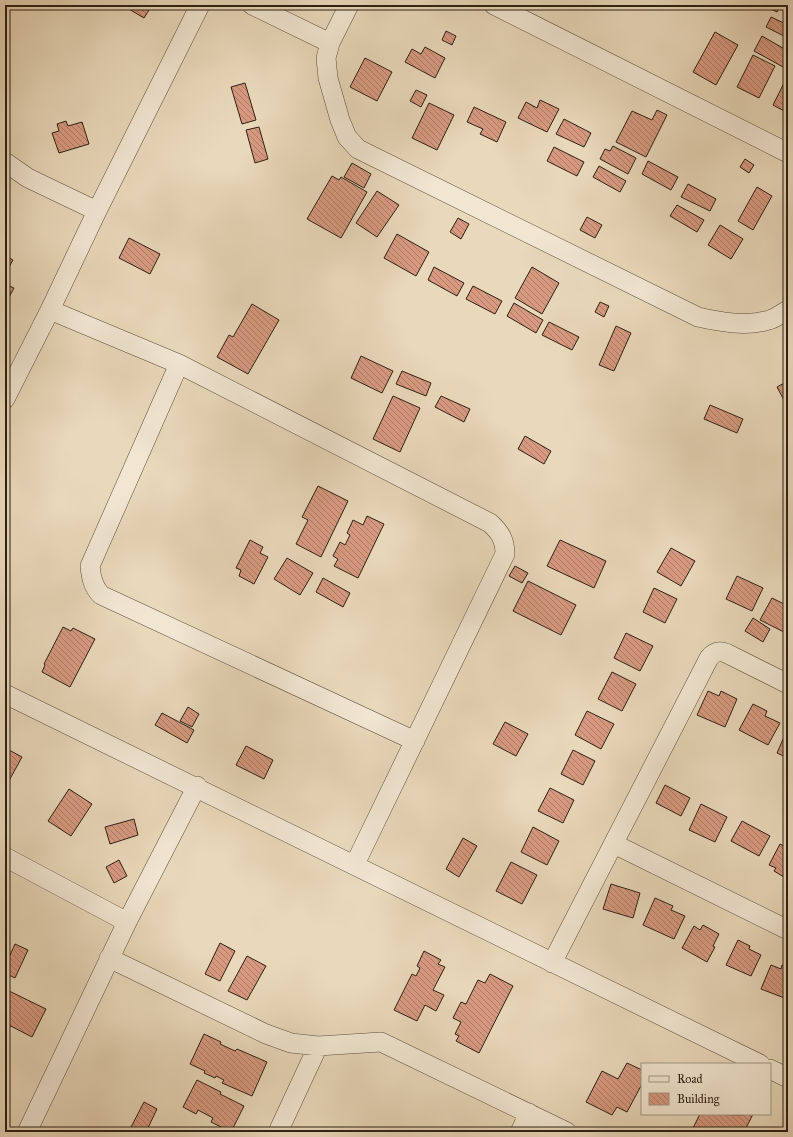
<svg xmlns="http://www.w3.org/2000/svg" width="793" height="1137" font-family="'IM FELL Great Primer',serif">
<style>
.building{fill:url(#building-back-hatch);stroke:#2c2014}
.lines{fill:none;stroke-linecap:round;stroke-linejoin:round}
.minor-casing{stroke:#5b4e3e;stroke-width:20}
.minor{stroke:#f1e6d2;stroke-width:19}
</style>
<defs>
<pattern id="building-back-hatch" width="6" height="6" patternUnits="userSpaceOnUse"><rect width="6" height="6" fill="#d79a81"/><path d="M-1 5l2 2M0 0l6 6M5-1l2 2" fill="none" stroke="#af7d68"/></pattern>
</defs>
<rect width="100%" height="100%" fill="#e9d8ba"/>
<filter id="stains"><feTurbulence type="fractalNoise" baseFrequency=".005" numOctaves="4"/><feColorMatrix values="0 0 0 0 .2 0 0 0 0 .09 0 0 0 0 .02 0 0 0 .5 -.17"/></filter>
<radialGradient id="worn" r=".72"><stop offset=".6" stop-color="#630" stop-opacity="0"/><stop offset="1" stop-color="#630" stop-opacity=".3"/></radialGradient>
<!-- building -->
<path class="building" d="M122 5H152L144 18Z
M768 5H781L777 12 767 7Z
M771 17 788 25V38L766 27Z
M446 31 456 36 452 45 442 40Z
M715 32 738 45 716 85 693 72Z
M762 36 788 51V61L785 68 754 51Z
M425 47 445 58 435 78 405 62 412 49 421 54Z
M753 55 775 66 759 98 737 87Z
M365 58 392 72 377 101 350 87Z
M788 75V113L773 105Z
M245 83 256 120 242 124 231 87Z
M416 90 427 95 421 107 410 101Z
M540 100 559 109 547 132 518 118 526 102 537 108Z
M429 103 454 115 437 150 412 138Z
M474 107 506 122 497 142 480 134 483 129 467 122Z
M657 110 667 115 646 157 616 142 632 111 652 120Z
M564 119 591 133 584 147 556 134Z
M66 121 68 126 82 122 89 144 59 153 52 133 59 131 57 124Z
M259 127 268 159 255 163 246 130Z
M613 146 636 158 628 174 600 159 605 149 610 151Z
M554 147 584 162 577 176 547 161Z
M745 159 754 165 749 173 740 167Z
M648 161 678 177 671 190 642 174Z
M352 163 371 174 364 188 344 177Z
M599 166 626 181 620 192 593 177Z
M332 176 339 180 341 177 367 192 341 238 307 219Z
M688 184 716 199 710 211 681 197Z
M757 187 772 196 753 230 738 221Z
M377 191 399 205 377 237 356 223Z
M677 205 704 220 697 232 670 216Z
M587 217 602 225 595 238 580 230Z
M458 218 469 224 461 239 450 232Z
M720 225 743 239 731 259 708 245Z
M397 234 429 252 416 276 384 258Z
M129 238 160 254 150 274 119 258Z
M5 256 13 260 5 274Z
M434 267 464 283 457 296 428 280Z
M532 267 559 283 542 314 515 298Z
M5 284 14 288 5 305Z
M473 286 502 301 495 314 466 299Z
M600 302 609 306 604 317 595 312Z
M514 303 543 320 536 333 507 316Z
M252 304 279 320 248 374 217 357 229 335 233 337Z
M549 322 579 337 572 350 542 335Z
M616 326 631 333 614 371 599 365Z
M361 356 393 371 382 393 351 378Z
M402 371 431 383 426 396 396 384Z
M788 381V400L785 402 777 387Z
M393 396 420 408 400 452 373 439Z
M441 396 470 409 464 422 435 407Z
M710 405 743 419 737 433 704 419Z
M525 436 551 451 544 464 518 449Z
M318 486 348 501 321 557 296 544 308 520 302 517Z
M367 516 384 524 358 578 334 566 338 559 333 556 340 542 345 545 350 535 347 533 353 520 363 525Z
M250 540 263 547 260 553 268 557 254 584 239 576 241 570 236 568Z
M560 540 606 561 594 588 547 566Z
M671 548 695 561 681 586 657 572Z
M287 558 313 573 300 595 274 579Z
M515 566 528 573 522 583 509 576Z
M737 576 763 588 752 611 726 599Z
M323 578 350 593 343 607 316 592Z
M528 581 576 605 561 635 513 611Z
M654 588 677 599 665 623 643 612Z
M772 598 788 606V634L760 620Z
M753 618 770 629 763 642 745 631Z
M63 627 71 631 73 628 95 639 70 687 42 672 45 665 44 664Z
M626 633 653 646 640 671 614 658Z
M612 672 636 684 622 711 598 699Z
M708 691 719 696 721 691 737 699 725 727 697 715Z
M753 704 767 711 765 716 780 723 768 745 739 730Z
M188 707 199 714 192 727 180 721Z
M587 711 614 724 601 749 575 735Z
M162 713 194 730 187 743 155 725Z
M505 722 528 734 516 756 493 744Z
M787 730 788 731V758L777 753Z
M246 746 273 760 264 779 236 765Z
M9 750 22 757 5 788V751L7 752Z
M573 750 595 761 583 785 561 774Z
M665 785 690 798 681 816 656 803Z
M550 788 574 800 563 823 538 811Z
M69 789 92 804 71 836 48 821Z
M701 804 727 817 715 842 689 830Z
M134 819 138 835 110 844 105 827Z
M742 821 770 836 759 856 731 841Z
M533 827 559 841 547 865 521 852Z
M463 838 477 846 459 877 446 869Z
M780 844 788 848V876L785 874 784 877 774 871 776 868 769 865Z
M119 860 127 876 114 883 106 867Z
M511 862 537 875 522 904 496 891Z
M611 884 640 893 633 918 603 909Z
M655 898 673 906 671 910 685 916 674 939 643 925Z
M703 925 719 934 713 946 715 947 707 962 682 948 694 926 700 930Z
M738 940 750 946 749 949 761 955 751 976 726 965Z
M220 943 235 951 220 981 205 974Z
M15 944 28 950 15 978 5 973V966Z
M424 951 441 960 438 964 445 967 433 990 444 995 436 1011 425 1005 417 1021 394 1010 412 974 416 976 420 968 417 966Z
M247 956 266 966 247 1000 228 991Z
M771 965 781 969 782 965 788 968 787 999 761 989Z
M490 974 513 986 479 1053 456 1041 459 1036 455 1034 461 1022 453 1018 461 1002 466 1004 478 980 485 983Z
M5 989 46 1009 32 1037 5 1023Z
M204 1034 221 1042 220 1044 235 1051 237 1049 267 1062 252 1096 222 1083 224 1080 216 1076 215 1078 204 1073 205 1071 190 1064Z
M627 1063 642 1070V1084L627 1112 617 1107 612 1115 586 1102 602 1071 618 1079Z
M197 1080 221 1092 220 1094 244 1106 231 1132 211 1122 213 1118 198 1110 196 1114 183 1107Z
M144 1102 157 1109 146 1132H131L129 1131Z
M700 1114 740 1115 753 1114 744 1132 736 1131V1132H691Z"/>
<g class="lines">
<defs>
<path id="minor" d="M252 5 330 43
M349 5 330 43 326 58 328 78 340 120 347 137 358 149 698 317C720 322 747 327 769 320 776 318 782 313 788 310
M494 5 788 153
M5 162 28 178 97 211
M50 310 179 364 490 523C500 532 505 540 505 554L355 864
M179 364 90 566C91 577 93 587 101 595L415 741
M5 399 50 310 97 211 200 5
M5 694C258 816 508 942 760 1064
M614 844 788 930
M5 857 127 922
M109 958 266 1034 291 1043 318 1046
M552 963 709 658C714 652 718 650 726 653L788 684
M770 1069 788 1078
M27 1132 127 922 197 786
M278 1132 318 1046 381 1042 567 1132
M520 1132 529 1113"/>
</defs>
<!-- minor casing -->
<use href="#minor" class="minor-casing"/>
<!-- minor -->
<use href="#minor" class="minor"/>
</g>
<!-- margin -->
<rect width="793" height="1137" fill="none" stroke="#e9d8ba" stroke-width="20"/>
<rect x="6" y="6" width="781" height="1125" fill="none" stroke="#2c2014" stroke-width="2"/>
<rect x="10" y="10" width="773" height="1117" fill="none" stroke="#2c2014"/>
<!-- legend -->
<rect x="641" y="1063" width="130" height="52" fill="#f1e6d2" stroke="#a29786"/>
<rect x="649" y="1076" width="20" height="6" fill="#f1e6d2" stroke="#a29786"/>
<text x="677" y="1083" font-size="12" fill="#2c2014">Road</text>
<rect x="649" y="1093" width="20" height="12" fill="url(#building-back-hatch)" stroke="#a29786"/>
<text x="677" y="1103" font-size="12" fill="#2c2014">Building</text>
<rect width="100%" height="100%" filter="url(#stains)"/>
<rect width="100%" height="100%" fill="url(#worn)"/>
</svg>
